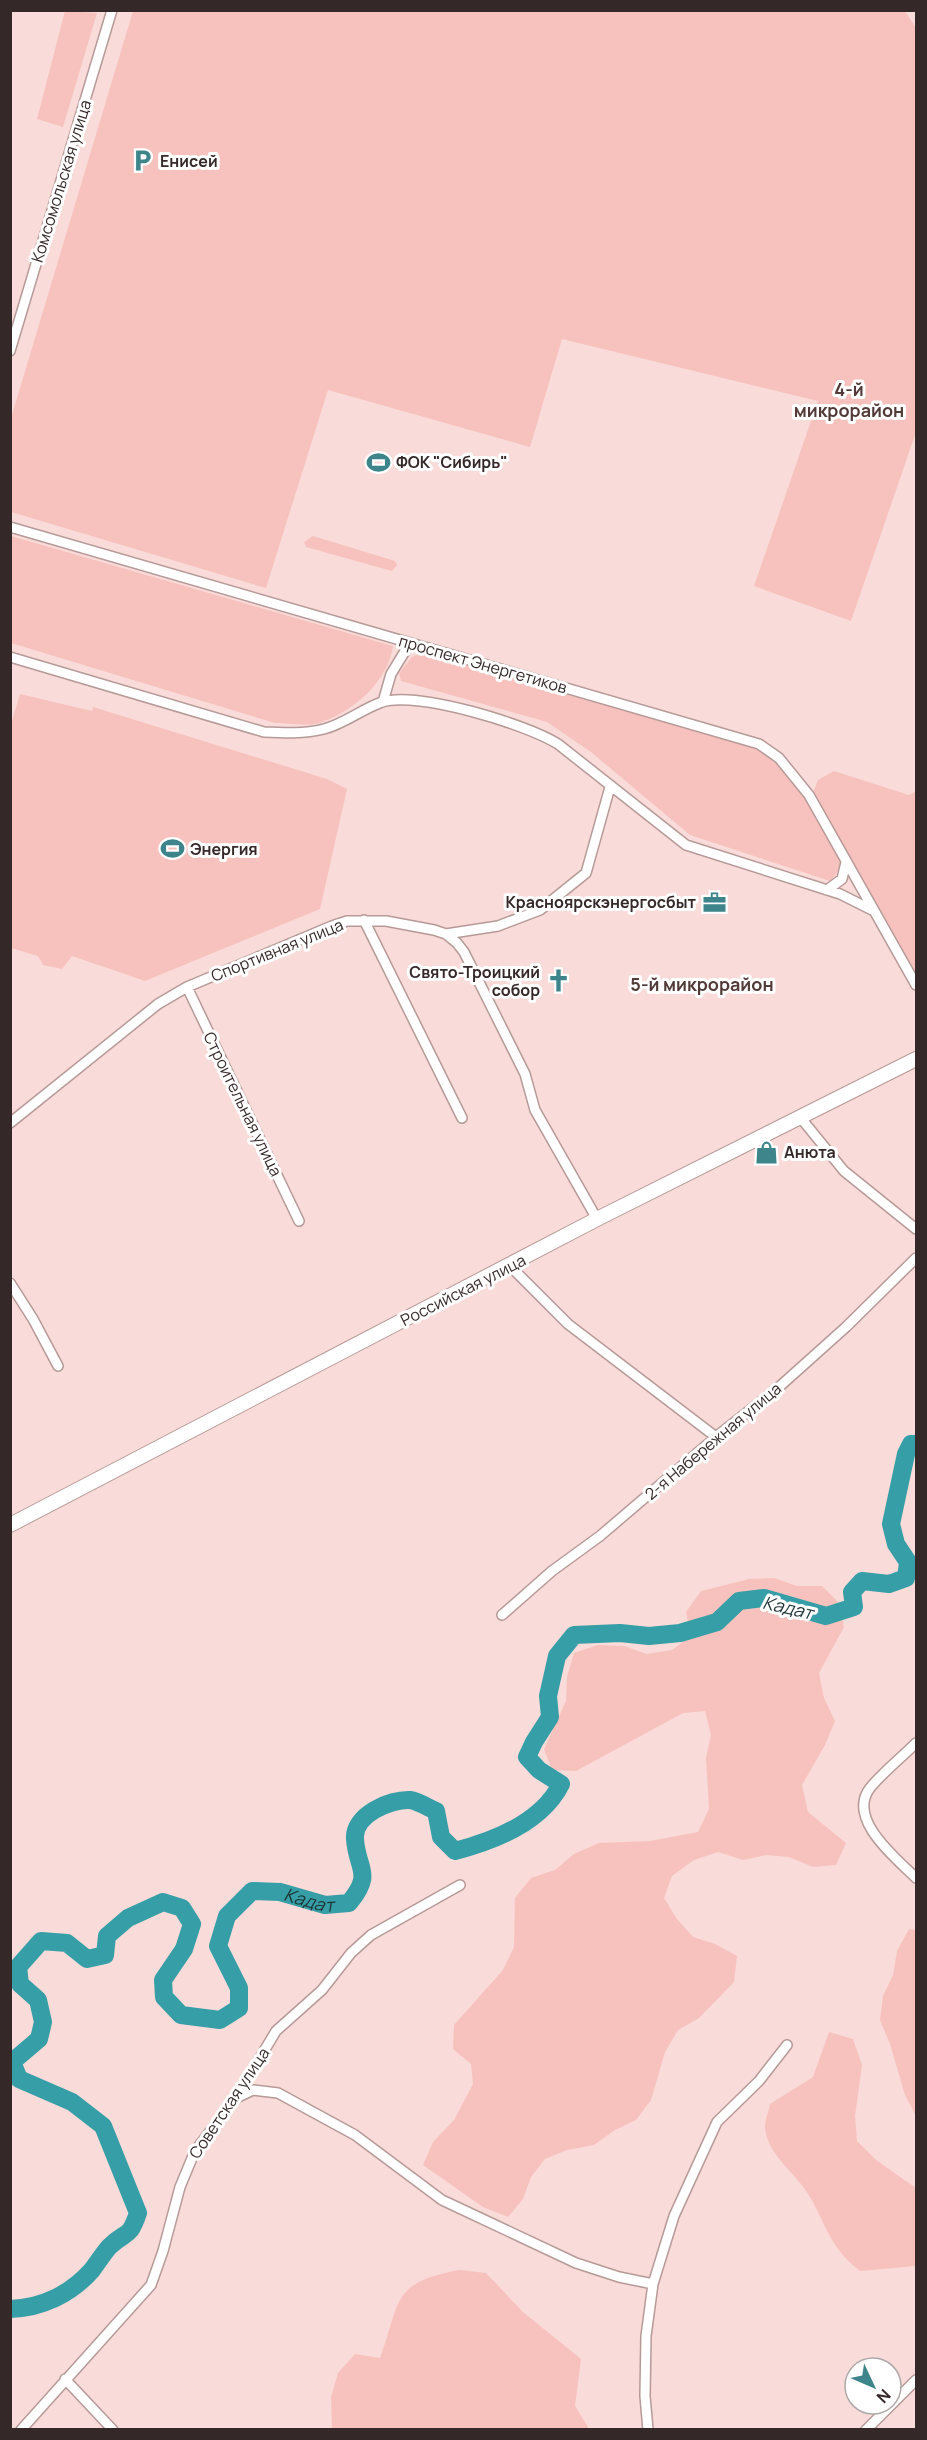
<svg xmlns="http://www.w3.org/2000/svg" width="927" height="2440" font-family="Manrope,sans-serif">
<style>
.green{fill:#f7c2bd}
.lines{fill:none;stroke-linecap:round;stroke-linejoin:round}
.river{stroke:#369ea6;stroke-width:18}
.street-casing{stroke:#b69a98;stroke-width:12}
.secondary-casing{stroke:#b69a98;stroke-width:16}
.street{stroke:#fff;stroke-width:9}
.secondary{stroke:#fff;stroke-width:14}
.labels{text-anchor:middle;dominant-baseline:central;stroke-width:6;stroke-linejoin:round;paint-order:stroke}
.poi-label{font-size:16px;font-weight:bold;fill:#342928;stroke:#fff;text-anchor:start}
.street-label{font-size:16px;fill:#342928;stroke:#fff}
.neighbourhood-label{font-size:18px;font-weight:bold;fill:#513a38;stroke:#fff}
.water-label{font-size:18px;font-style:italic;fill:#1d3436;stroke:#fff}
</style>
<rect width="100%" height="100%" fill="#f9dbd9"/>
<!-- green -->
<path class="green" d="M65 11 97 13 63 127 37 119Z
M905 11 916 28V432L851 621 754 586 818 401 562 339 530 447 328 390 266 588 11 512V418L133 11Z
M11 536 393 646C388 681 355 710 322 722 310 727 289 723 275 723L11 643Z
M313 536 395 561 397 565 392 571 306 547 304 542Z
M422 652 758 748C796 777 815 814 840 855 842 866 838 873 830 881L690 835 591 752 547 722 401 681 399 673 412 657Z
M20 694 92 711 93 707 327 779 347 789 320 909 145 981 72 956 62 969 43 965 38 956 11 948 10 727Z
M834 771 909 795 916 791V973L813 793 818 780Z
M774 1578 797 1586H822L839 1603 844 1627 819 1673 824 1698 835 1721 825 1745 802 1785 808 1812 846 1843 836 1865 813 1867 789 1857 766 1855 743 1860 718 1852 694 1860 672 1876 664 1898 677 1919 693 1937 715 1944 737 1956 734 1982 699 2018 678 2030 665 2052 651 2100 636 2120 615 2130 594 2145 567 2150 545 2159 531 2177 523 2199 508 2217 483 2207 423 2165 433 2142 454 2120 473 2084 471 2064 453 2049 454 2025 503 1970 514 1947 515 1898 531 1878 555 1870 574 1854 599 1843 650 1841 698 1832 709 1809 706 1758 711 1735 705 1711 683 1713 576 1771 552 1770 544 1749 566 1701 567 1677 574 1653 598 1645 624 1646 647 1654 672 1650 691 1636 686 1612 701 1591 749 1579Z
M909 1929 916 1930V2116L905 2095 890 2044 880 2020 883 1996 893 1975 897 1951Z
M829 2032 853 2039 862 2065 855 2116 857 2141 876 2160 916 2188V2266L860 2271C824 2242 827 2221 804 2188 791 2170 766 2151 765 2127 765 2119 769 2111 770 2104L813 2077Z
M459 2270 486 2273 523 2312 581 2359 575 2406 588 2427 587 2429H332L331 2397 338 2373 355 2354 380 2358C401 2301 390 2283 459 2270Z"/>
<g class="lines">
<!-- river -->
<path class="river" id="s1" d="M10 2309C42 2308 71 2294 92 2270 98 2262 103 2254 109 2247 126 2230 129 2240 138 2213L103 2126 72 2102 19 2079 12 2062 39 2039 43 2022 38 2000 20 1984 18 1967 41 1941 67 1943 87 1959 105 1955 107 1936 128 1918 163 1902 182 1908 192 1924 184 1949 163 1980 164 1997 181 2015 220 2020 239 2008V1988L218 1946 227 1916 252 1891 280 1892 325 1905 349 1903C374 1873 357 1870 355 1839 353 1815 390 1799 410 1800 418 1801 429 1808 436 1811L441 1837 455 1851C494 1841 542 1822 561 1784L539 1770 527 1757 534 1742 550 1717 548 1696 557 1656 574 1635 620 1633 649 1636 680 1633 717 1622 739 1601 764 1598 826 1616 854 1607 852 1592 862 1581 889 1584 906 1578 908 1562 896 1544 891 1524 906 1454 911 1444H916"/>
<defs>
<path id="street" d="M10 351 112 10
M10 527 759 744 779 758 809 795 916 985
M10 657 264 732C284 733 304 734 324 729 344 724 362 709 382 702 418 691 526 724 558 744L686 845 840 894 872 910
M383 702 391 674 410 643
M827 890 842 879 846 862
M364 920 462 1118
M446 934 498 926 540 910 586 873 610 787
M187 987 299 1221
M800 1117 844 1171 916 1229
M10 1123 158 1004 187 987 332 926 347 921H386L434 930 446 934 457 943 464 952 525 1074 535 1110 597 1219
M510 1266 568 1324 716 1437
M10 1283 33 1319 58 1366
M502 1615 552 1571 600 1536 716 1437 779 1387 846 1327 916 1258
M916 1743C901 1758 883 1772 870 1788 846 1819 897 1859 916 1878
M236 2098 253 2090 278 2093 355 2135 442 2200 576 2263 619 2277 653 2284
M65 2379 113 2430
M21 2430 151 2285 163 2251 180 2187 195 2151 236 2098 276 2031 322 1990 351 1953 371 1935 460 1885
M648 2430 645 2396 646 2336 653 2284 674 2216 717 2122 759 2081 787 2045
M866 2430 916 2380"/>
<path id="secondary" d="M10 1525 597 1219 916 1059"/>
</defs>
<!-- street casing -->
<use href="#street" class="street-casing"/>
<!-- secondary casing -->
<use href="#secondary" class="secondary-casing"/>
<!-- street -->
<use href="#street" class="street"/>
<!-- secondary -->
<use href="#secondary" class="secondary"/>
</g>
<!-- icons -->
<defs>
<symbol id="parking-bare" viewBox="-9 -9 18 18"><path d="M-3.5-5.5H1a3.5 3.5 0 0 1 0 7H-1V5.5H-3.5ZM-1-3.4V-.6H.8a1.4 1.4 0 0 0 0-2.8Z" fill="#3d858b" stroke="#fff" stroke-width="2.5" paint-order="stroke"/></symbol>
<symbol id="stadium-bare" viewBox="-9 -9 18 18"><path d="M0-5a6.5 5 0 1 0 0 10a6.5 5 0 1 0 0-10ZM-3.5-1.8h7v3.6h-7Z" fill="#3d858b" stroke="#fff" stroke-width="2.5" paint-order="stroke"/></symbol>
<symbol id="office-bare" viewBox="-9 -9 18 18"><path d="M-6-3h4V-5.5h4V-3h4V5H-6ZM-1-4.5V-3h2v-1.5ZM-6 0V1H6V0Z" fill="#3d858b" stroke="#fff" stroke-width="2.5" paint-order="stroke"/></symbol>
<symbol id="church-bare" viewBox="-9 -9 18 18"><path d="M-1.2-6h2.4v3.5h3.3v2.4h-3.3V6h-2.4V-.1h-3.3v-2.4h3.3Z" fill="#3d858b" stroke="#fff" stroke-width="2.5" paint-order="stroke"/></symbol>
<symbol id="shop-bare" viewBox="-9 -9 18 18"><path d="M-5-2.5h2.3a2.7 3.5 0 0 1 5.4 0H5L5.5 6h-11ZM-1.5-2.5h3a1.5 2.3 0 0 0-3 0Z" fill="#3d858b" stroke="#fff" stroke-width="2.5" paint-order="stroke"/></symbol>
</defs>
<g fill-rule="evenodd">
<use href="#parking-bare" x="126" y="144" width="33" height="33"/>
<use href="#stadium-bare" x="362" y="446" width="33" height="33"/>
<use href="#stadium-bare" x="156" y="832" width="33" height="33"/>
<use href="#office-bare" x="698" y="886" width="33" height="33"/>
<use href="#church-bare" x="542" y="964" width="33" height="33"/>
<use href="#shop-bare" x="750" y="1136" width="33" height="33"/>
</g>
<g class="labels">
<!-- poi labels -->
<g class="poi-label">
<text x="160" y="161">Енисей</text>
<text x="396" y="462">ФОК "Сибирь"</text>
<text x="190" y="849">Энергия</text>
<text x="696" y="902" text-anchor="end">Красноярскэнергосбыт</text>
<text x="540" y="972" text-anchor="end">Свято-Троицкий<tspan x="540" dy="18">собор</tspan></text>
<text x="784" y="1152">Анюта</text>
</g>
<!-- street labels -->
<g class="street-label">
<text transform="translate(61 181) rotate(-73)">Комсомольская улица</text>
<text transform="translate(483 664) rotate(16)">проспект Энергетиков</text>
<text transform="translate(277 950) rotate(-22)">Спортивная улица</text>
<text transform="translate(243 1104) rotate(64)">Строительная улица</text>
<text transform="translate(463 1290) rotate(-27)">Российская улица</text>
<text transform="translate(713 1441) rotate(-40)">2-я Набережная улица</text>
<text transform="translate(229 2103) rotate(-56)">Советская улица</text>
</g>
<!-- neighbourhood labels -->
<g class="neighbourhood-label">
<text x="849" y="389">4-й<tspan x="849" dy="21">микрорайон</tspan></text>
<text x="702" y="984">5-й микрорайон</text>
</g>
<!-- water labels -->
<g class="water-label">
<text transform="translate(788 1607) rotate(13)">Кадат</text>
<text stroke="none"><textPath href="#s1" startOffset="1082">Кадат</textPath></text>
</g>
</g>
<!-- border -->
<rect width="927" height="2440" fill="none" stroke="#342928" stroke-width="24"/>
<!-- north arrow -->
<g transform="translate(873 2386) rotate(134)"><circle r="28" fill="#ffffff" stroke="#aea9a9" stroke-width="1.5"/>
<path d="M0-4.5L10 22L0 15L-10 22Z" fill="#3d858b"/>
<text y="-9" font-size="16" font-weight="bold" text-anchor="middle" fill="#342928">N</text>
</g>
</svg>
